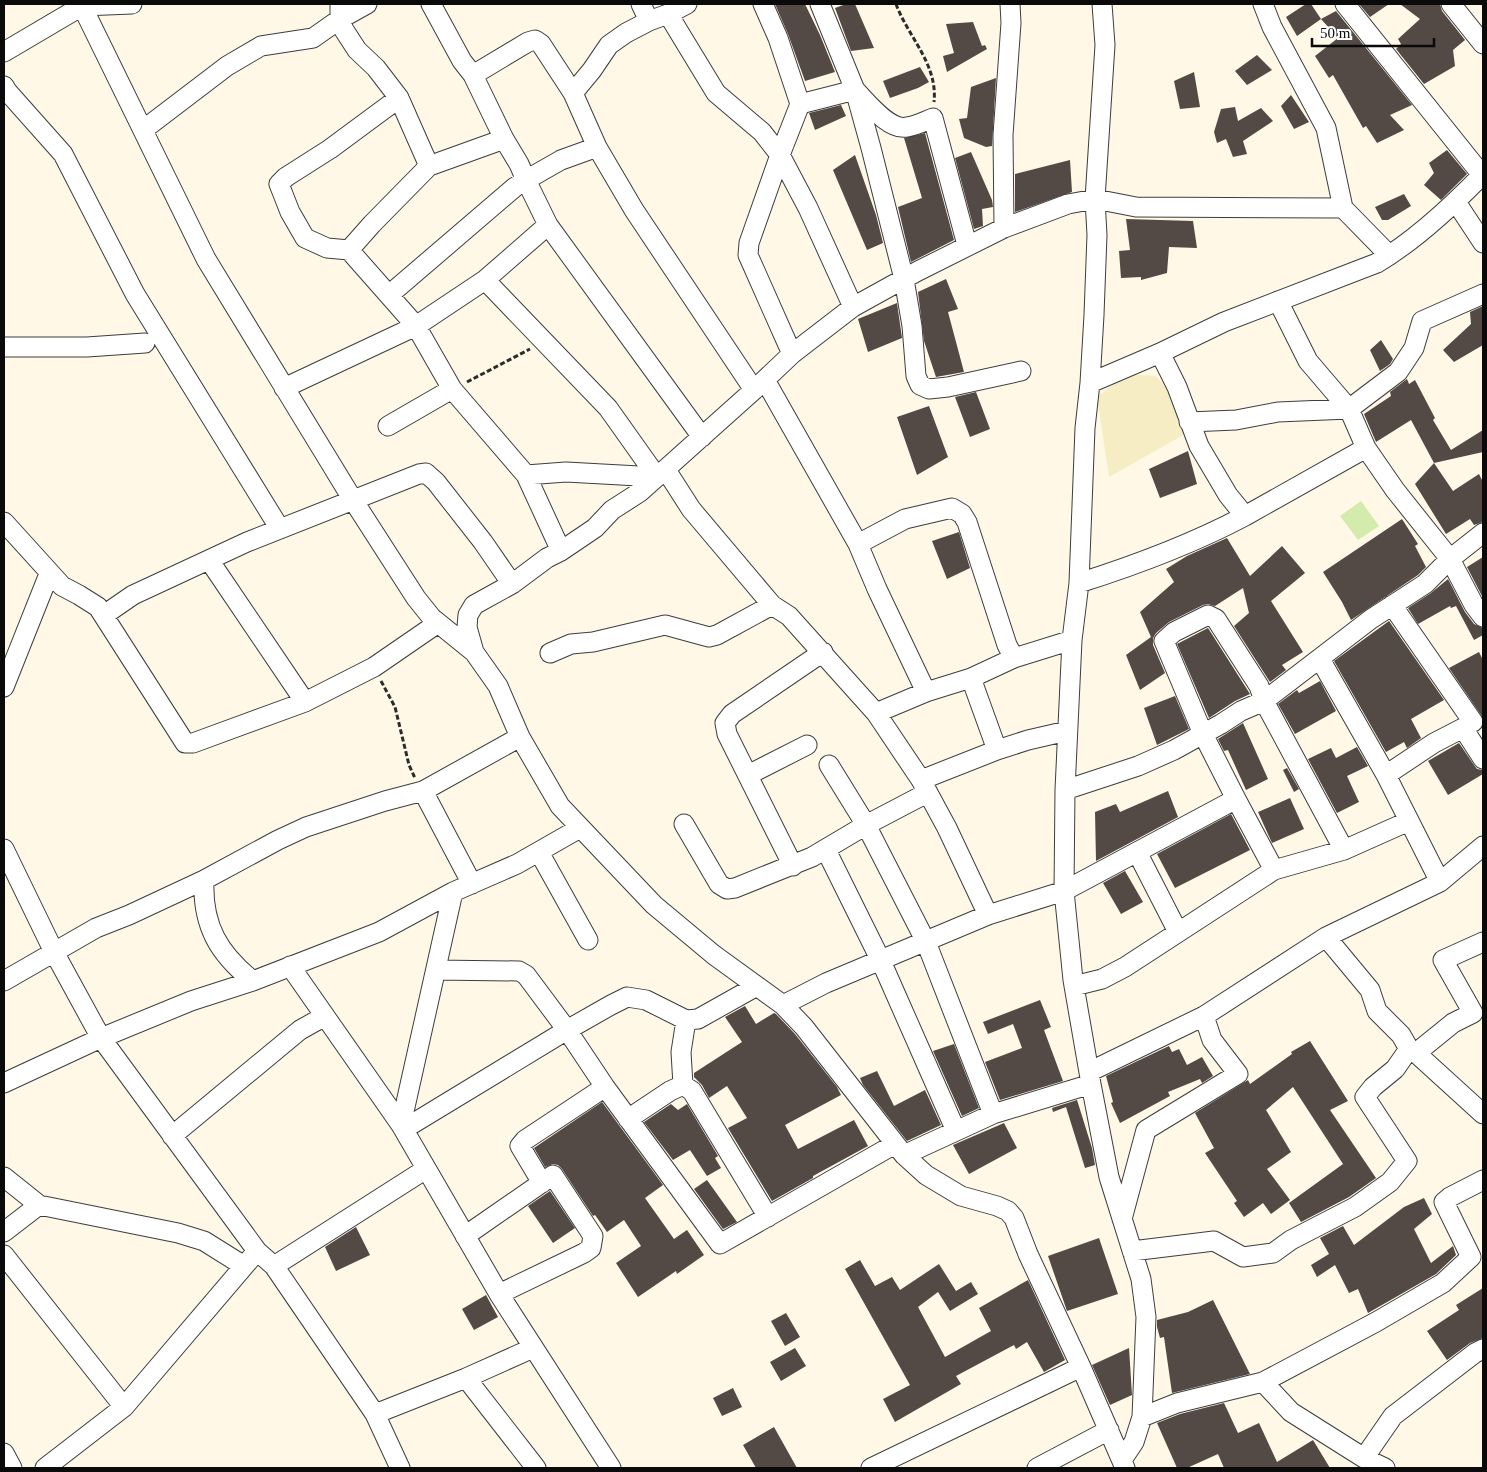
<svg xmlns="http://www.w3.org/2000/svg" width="1487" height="1472" font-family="'Times New Roman',serif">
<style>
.farmland{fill:#f6edc5}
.green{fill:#d4ebae}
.building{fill:#534945}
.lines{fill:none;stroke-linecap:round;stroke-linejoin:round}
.street-casing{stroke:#3d3d3d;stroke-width:21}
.path{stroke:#2c2c2c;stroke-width:3;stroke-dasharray:5 2.5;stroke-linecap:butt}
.street{stroke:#fff;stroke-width:19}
</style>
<rect width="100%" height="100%" fill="#fff8e6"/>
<!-- farmland -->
<path class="farmland" d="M1126 374 1156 376 1199 426 1109 477 1097 397Z"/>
<!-- green -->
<path class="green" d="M1361 501 1379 526 1358 540 1340 516Z"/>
<!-- building -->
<path class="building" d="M775 4H805L820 35 835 72 805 81 788 34Z
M846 4H855L874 48 851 51 835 8Z
M1306 4H1311L1321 19 1297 36 1286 17Z
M1359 4H1389L1370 17Z
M1400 4H1440L1442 11 1465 40 1453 50 1455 66 1424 84 1396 49 1401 44 1398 39 1420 19Z
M1336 11 1412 105 1390 115 1404 130 1377 143 1366 126 1363 128 1333 75 1329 78 1315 56 1338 38 1321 19Z
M973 22 982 46 985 45 987 49 947 72 943 56 954 53 946 24Z
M1257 55 1272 70 1247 85 1235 71Z
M920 67 929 82 918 88 890 98 883 81Z
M1194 72 1200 107 1180 109 1174 81Z
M996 78 992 146 986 147 964 138 959 119 967 118 971 87Z
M1291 95 1309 122 1294 129 1281 106Z
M841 105 846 116 815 130 809 113Z
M1235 107 1238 121 1261 108 1273 121 1243 141 1247 154 1233 157 1226 139 1217 143 1214 132 1221 109Z
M925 133 954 240 911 262 898 207 922 198 904 138Z
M1447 150 1467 174 1441 200 1424 185 1434 173 1429 163Z
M971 152 992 200 993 207 982 209 983 226 974 229 955 158Z
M855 155 876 215 883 243 867 250 833 170Z
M1070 160 1072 192 1015 212V174Z
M1404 194 1411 206 1388 220H1382L1375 207Z
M1126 219 1193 221 1197 248 1169 247 1167 273 1141 280V277L1121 278 1119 251 1130 250Z
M946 279 958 309 948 312 964 372 936 377 924 341 918 292Z
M897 303 902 338 868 352 858 319Z
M1483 306V345L1454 362 1443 350 1471 324 1470 312Z
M1381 340 1393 359 1390 364 1380 371 1370 350Z
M1407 379 1409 384 1415 380 1435 418 1433 420 1451 450 1483 430V452L1434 463 1411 420 1376 442 1364 414 1391 396 1390 392Z
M976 392 990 429 970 437 955 397Z
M929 406 948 457 917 475 897 417Z
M1188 451 1197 484 1160 498 1149 469Z
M1434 463 1453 491 1479 474 1483 482V522L1474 525 1470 519 1446 534 1415 484Z
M1402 519 1418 544 1415 546 1426 567 1418 575 1351 620 1342 602 1323 572Z
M959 532 970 568 947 579 932 541Z
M1227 538 1250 576 1282 546 1305 573 1271 601 1303 652 1282 665 1286 670 1270 682 1234 626 1249 613 1243 588 1215 606 1208 604 1203 605 1169 622 1156 633 1153 638V645L1165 673 1140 690 1126 655 1151 637 1140 612 1174 582 1166 569 1187 556Z
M1483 557V598L1467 567Z
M1448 579 1465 612 1474 624 1483 628V635L1474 640 1456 606 1451 608 1450 606 1418 624 1408 608 1431 593Z
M1389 621 1444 700 1411 719 1421 738 1407 748 1404 742 1386 752 1334 661Z
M1208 628 1250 694 1235 701 1209 718 1177 644Z
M1479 652 1483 660V718L1449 668Z
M1320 681 1336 711 1295 734 1278 704 1297 690 1299 693Z
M1175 696 1189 729 1157 745 1144 708Z
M1243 723 1268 779 1246 790 1228 750 1224 751 1218 739Z
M1459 743 1474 765 1477 769 1483 770V774L1448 795 1428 761Z
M1357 747 1368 766 1347 776 1359 802 1337 813 1308 759 1331 748 1336 758Z
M1287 768 1299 789 1294 792 1283 770Z
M1168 791 1178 817 1096 861 1095 812 1116 804 1120 812Z
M1290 798 1304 829 1272 843 1258 812Z
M1231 814 1250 850 1175 888 1157 854Z
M1125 871 1143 902 1121 914 1103 883Z
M1040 1000 1051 1027 1044 1030 1063 1081 1000 1100 985 1062 1022 1048 1013 1024 988 1034 983 1022Z
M745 1006 756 1024 774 1013 776 1014 795 1034 837 1087 841 1095 785 1125 798 1149 854 1120 868 1146 813 1176V1178L772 1201 728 1128 747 1118 727 1086 709 1098 702 1085 694 1077V1073L742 1042 725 1017Z
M1310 1041 1348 1101 1330 1110 1376 1178 1349 1197 1301 1222 1289 1203 1343 1164 1293 1087 1266 1110 1291 1152 1267 1169 1290 1200 1271 1214 1263 1203 1244 1217 1234 1203 1237 1201 1205 1153 1214 1148 1195 1113 1248 1080 1250 1084 1292 1054 1291 1052Z
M954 1044 979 1108 962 1116 933 1051Z
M1169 1046 1172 1052 1179 1049 1187 1065 1202 1057 1213 1076 1202 1083 1200 1079 1168 1092 1170 1096 1120 1123 1111 1103 1113 1102 1106 1076Z
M877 1071 894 1106 925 1090 941 1125 907 1141 863 1085 860 1078Z
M1077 1100 1092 1148 1095 1165 1085 1168 1066 1107 1053 1112 1052 1108Z
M602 1102 663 1185 645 1198 674 1239 687 1230 704 1255 677 1274 676 1271 638 1297 616 1263 641 1246 624 1220 607 1232 595 1215 593 1216 562 1169 558 1165 553 1164 545 1167 534 1148Z
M671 1104 678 1110 687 1104 718 1156 715 1158 721 1168 707 1176 690 1150 673 1160 644 1122Z
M1004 1123 1017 1148 969 1174 953 1145Z
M707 1180 737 1222 723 1229 694 1189Z
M550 1191 575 1228 553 1243 528 1206Z
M1424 1198 1432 1214 1414 1229 1431 1263 1453 1246 1456 1255 1436 1274 1368 1313 1358 1289 1349 1293 1335 1265 1317 1277 1311 1265 1329 1254 1320 1238 1343 1226 1354 1245 1404 1207Z
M356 1227 370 1255 336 1271 325 1247Z
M1099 1238 1118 1294 1067 1311 1048 1256Z
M860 1260 875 1286 892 1277 900 1290 939 1264 956 1291 971 1282 978 1294 950 1311 938 1292 918 1307 945 1357 991 1331 979 1308 1028 1280 1065 1360 1044 1372 1027 1342 1016 1349 1014 1345 956 1376 961 1384 895 1422 883 1399 910 1385 845 1269Z
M1483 1288V1338L1470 1343 1447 1360 1427 1331 1459 1310 1456 1305Z
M486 1295 498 1317 474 1330 462 1309Z
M1213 1300 1250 1374 1172 1393 1164 1337 1160 1338 1157 1327V1320L1188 1312Z
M786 1313 800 1337 785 1346 771 1321Z
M795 1348 806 1366 781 1381 770 1362Z
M1129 1348 1132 1395 1110 1405 1092 1365Z
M733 1388 742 1407 722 1416 713 1398Z
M1224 1403 1238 1433 1259 1423 1277 1462 1313 1440 1330 1468H1224L1218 1454 1187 1468H1177L1157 1423 1180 1414Z
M774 1427 797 1468H756L743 1445Z"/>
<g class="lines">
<defs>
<path id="street" d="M81 4 206 259 353 500 416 598 432 618 474 652 498 686 520 737 560 806 654 905 714 955 783 1005 804 1027 904 1155 926 1175 961 1196 997 1206 1008 1211 1014 1218 1028 1254 1081 1367 1125 1468
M340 4V19L344 30 357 50 376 68 399 98 429 166 372 224 349 250 416 326 452 389 526 475 561 551
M431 4 462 61 473 75 504 139 519 164 526 180 561 160 597 147 634 210 754 390
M641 4 649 21 668 14 687 4
M763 4 778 38 800 104 780 155 749 243 748 255 792 354
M820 4 855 90 871 148 904 279 912 326 916 376 920 385 929 389 948 387 1021 371
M1102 4 1105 45 1095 199 1097 235 1094 315 1090 383 1085 428 1079 583 1072 640 1065 790 1064 891 1073 980 1091 1084 1109 1177 1141 1279 1146 1317 1142 1417 1134 1442 1122 1460
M1263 4 1272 27 1326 128 1343 208
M1345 4 1482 175
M1451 4 1483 44
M668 14 716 93 762 132 780 155 808 208 853 307
M4 52 82 6 132 4
M473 75 528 42 535 40 541 44 573 93
M4 86 7 91 63 154 135 294 280 529
M800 104 855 90C867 102 889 131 907 127 916 126 925 121 933 118L967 245
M143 130 227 66 261 46 313 38 340 19 367 4
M597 147 573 93 592 70 609 45 626 33 649 21
M429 166 504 139
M1456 202 1483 243
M1004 228 1003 135 1011 23 1010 4
M349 250 327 248 305 238 290 212 279 184 286 177 330 149 399 98
M485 280 608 408 657 477
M389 295 515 187 526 180 548 225 702 437
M4 347H87L145 343
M1160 353 1177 387 1199 446 1228 495 1245 516 1366 448 1395 490 1450 559 1474 605 1483 617
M765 380 858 544 877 589 926 692 971 678 1014 658
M1090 383 1160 353 1224 322 1377 263C1414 241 1453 205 1483 174
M284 388 416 326 485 280 548 225
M1189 422 1236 420 1278 412 1349 409 1308 361 1278 301
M388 426 452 389
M1366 448 1349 409 1398 372 1414 348 1422 321 1483 294
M666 470 691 509 772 605 789 616 876 713 921 780 947 828 988 915 1064 891 1236 799 1274 870
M526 475 566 472 657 477
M4 522 62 586 79 595 98 607 185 743H193L305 702 374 667 438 623
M858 544 905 519 952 508 962 514 967 522 1007 645 1014 658 1072 640
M209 560 305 702
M1079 583C1136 565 1192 544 1245 516
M1392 605 1473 722
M104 615 133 595 247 542 419 474 426 473 436 482 483 542 512 584
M474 652 467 627 468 615 474 605 512 584 547 558 561 551 595 528 612 510 640 492 754 390 792 354 853 307 918 271 1004 228 1068 204 1095 199 1136 207 1343 208 1389 255
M550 653 571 644 593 642 665 625 709 637 717 635 772 605
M1320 659 1386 775
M971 678 997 750
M4 687 49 574
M876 713 926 692
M829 765 866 825 926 942 993 1114
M748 775 807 745
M921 780 997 750 1028 740 1067 731
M1065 790 1138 766 1174 750 1221 724 1241 711 1264 701 1371 619 1425 584 1450 559 1483 533
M423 791 520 737
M1236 799 1203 734 1164 641 1174 632 1208 615 1216 619 1259 686 1264 701 1344 850
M684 824 719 884 727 889 735 888 812 857 866 825 927 793
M4 849 54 952 101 1038 257 1251 274 1266 375 1414 400 1468
M826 850 881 961 956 1131
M539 852 588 940
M1137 852 1178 932
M793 866 727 734 725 723 732 714 823 652
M204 880C202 926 219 954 253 981
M1440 882 1386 775 1434 743 1463 728 1483 759
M1483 942 1443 960 1473 1013 1453 1023 1416 1053 1483 1114
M290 966 401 1125 499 1294 611 1468
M436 970 519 971 526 975 567 1030 605 1087 525 1140 520 1146 542 1183
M4 981 96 928 129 915 204 880 278 840 306 827 385 801 423 791 472 884
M1074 986 1102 979 1125 967 1274 870 1344 850 1409 821
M783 1005 826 983 988 915
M1089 1072 1204 1016
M4 1083 101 1038 191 1001 253 981 379 932 453 892 517 864 580 828
M683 1085 681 1052 686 1020
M605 1087 720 1244 895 1144
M628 1119 670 1091 683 1085 692 1091 768 1217
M401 1125 453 892
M404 1129 567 1030 611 1005 627 997 646 1000 686 1020 698 1019 755 987
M172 1136 300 1030 325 1016
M904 1155 993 1114 1091 1084
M4 1177 39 1205 178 1233 204 1241 244 1266
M1122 1219 1146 1130 1238 1074 1212 1040 1204 1016 1326 937 1440 882 1483 846
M4 1232 39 1205
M465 1236 553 1175 593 1236 591 1248 584 1253 499 1294
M1132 1251 1214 1241 1243 1257 1273 1253 1291 1240 1355 1207 1390 1182 1407 1161 1365 1097 1373 1087 1395 1069 1409 1049 1401 1035 1377 1011 1370 990 1326 937
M4 1255 124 1407
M274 1266 426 1169
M466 1378 536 1468
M1263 1382 1291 1412 1364 1458 1385 1468
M375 1414 466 1378 533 1348
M1142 1417 1177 1403 1263 1382 1376 1322 1443 1283 1471 1257 1444 1202 1450 1197 1483 1180
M4 1453 12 1468
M1364 1458 1393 1416 1475 1353 1483 1349
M45 1468 124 1407 257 1251
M871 1468 1081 1367
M1037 1468 1109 1430"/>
</defs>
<!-- street casing -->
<use href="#street" class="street-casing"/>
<!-- path -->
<path class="path" d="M896 4C908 37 938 64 934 102
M467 382 530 349
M381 681 395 707 409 765 415 778"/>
<!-- street -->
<use href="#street" class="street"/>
</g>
<!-- border -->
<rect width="1487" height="1472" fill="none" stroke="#0a0a0a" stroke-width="10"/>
<!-- scale -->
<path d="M1312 38v8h122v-8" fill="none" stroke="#0a0a0a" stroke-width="2.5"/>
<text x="1320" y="38" font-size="15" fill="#0a0a0a" stroke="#ffffff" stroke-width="4" paint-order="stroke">50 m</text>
</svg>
